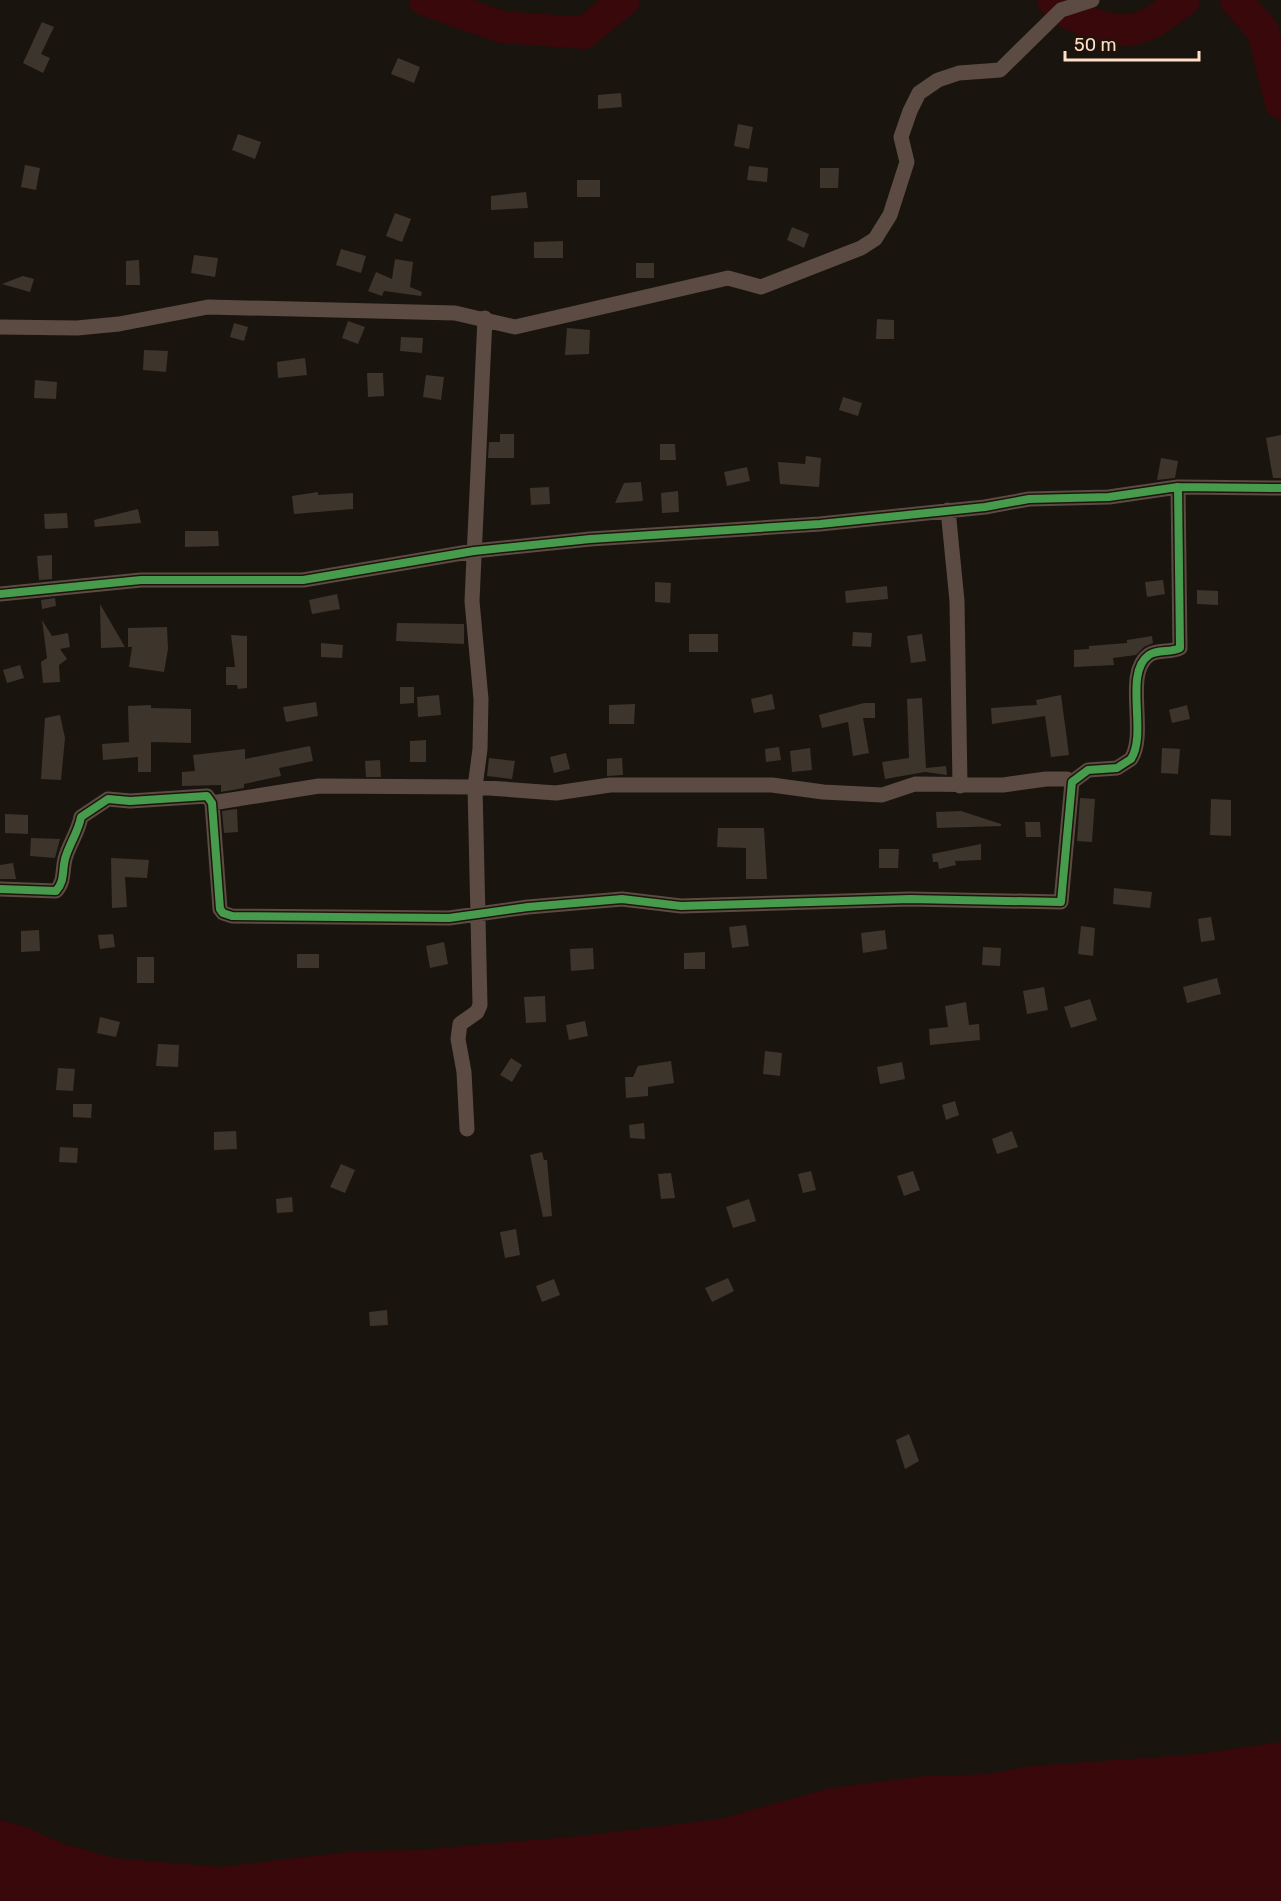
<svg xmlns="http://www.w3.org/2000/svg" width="1281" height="1901" font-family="Rubik,sans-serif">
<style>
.water{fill:#38080a}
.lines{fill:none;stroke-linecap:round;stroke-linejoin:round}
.river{stroke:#38080a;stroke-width:32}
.building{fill:#3d342c}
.minor{stroke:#5b4b43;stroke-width:15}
.cycleway-casing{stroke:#1e140b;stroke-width:11}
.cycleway{stroke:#469c4c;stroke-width:8}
</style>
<rect width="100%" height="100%" fill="#1a140f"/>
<!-- water -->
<path class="water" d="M1281 1742V1901H0V1820L23 1826 64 1844 114 1858 220 1867 355 1851 418 1850 580 1836 720 1819 830 1788 925 1776 987 1774 1030 1766 1199 1754Z"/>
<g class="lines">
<!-- river -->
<path class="river" d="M425 0 502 27 584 33 624 0
M1053 0C1061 11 1071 14 1083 20 1129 41 1147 28 1184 0
M1236 0 1263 31 1281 103"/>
</g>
<!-- building -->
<path class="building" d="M42 22 54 27 41 54 50 58 43 73 23 63Z
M398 58 420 67 414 83 391 74Z
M621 93 622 107 598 109V95Z
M738 124 753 127 749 149 734 146Z
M238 134 261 142 255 159 232 150Z
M25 165 40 168 36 190 21 187Z
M749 166 768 168 767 182 747 180Z
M820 168H839L838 188H820Z
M577 180H600V197H577Z
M526 192 528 208 491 210V196Z
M395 213 411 219 402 242 386 236Z
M792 227 809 234 804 248 787 240Z
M563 241V258H534V242Z
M341 249 366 256 361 273 336 265Z
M194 255 218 258 215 277 191 273Z
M395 259 413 262 410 287 422 292 421 296 384 291 382 296 368 291 376 272 392 279Z
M139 260 140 285H126V261Z
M636 263H654V278H636Z
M23 276 34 279 30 292 2 284Z
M877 319 894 320V339H876Z
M348 321 365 327 358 344 342 338Z
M234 323 248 327 244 341 230 337Z
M567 328 590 330 589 354 565 355Z
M401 337 423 338 422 353 400 351Z
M144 350 168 351 166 372 143 370Z
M305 358 307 375 278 378 277 362Z
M367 373H383L384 396 368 397Z
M426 375 444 377 441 400 423 397Z
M35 380 57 382 56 399 34 398Z
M843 397 862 403 858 416 839 410Z
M500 434H514V458H488L489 442H500Z
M1281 435V478H1273L1266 438Z
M660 444H675L676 460H660Z
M806 456 821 458 819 487 780 484 778 462 805 464Z
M1161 458 1178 461 1175 478 1157 480Z
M747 467 750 481 727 486 724 472Z
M641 482 643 501 615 503 624 483Z
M549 487 550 504 531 505 530 488Z
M678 491 679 512 662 513 661 493Z
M318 492V495L353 493V509L294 514 292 496Z
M138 509 141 523 95 527 94 520Z
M67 513 68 528 45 529 44 514Z
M185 531H218L219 546 185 547Z
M52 555V579L39 580 37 556Z
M1163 580 1165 594 1147 597 1145 582Z
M655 582 671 583 670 603 655 602Z
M887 586 888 599 846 603 845 591Z
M1197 590 1218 591V605L1197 604Z
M337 594 340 609 312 614 309 600Z
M55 598 56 606 42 609 41 600Z
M100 604 125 647 101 648Z
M42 620 52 636 68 633 70 647 60 649 67 659 59 665 60 682 43 683 41 662 47 658Z
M397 623 464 624V644L396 641Z
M167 627 168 649 164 672 129 667 132 647H128V628Z
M853 632 872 633 871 647 852 646Z
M689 634H718V652H689Z
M922 634 926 661 911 663 907 636Z
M231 635 247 636V688L238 689 237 685H226V667H235Z
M1152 636 1153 643 1144 647 1136 655 1113 658 1114 665 1074 667V650L1089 649V646L1127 643V640Z
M321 643 343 645 342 658 321 657Z
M20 665 24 678 7 683 3 670Z
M400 687H414V703L400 704Z
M772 694 775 709 754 713 751 699Z
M439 695 441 715 418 717 417 697Z
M1061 695 1069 755 1051 757 1045 716 992 724 991 708 1037 705 1036 700Z
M922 698 926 768 946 766 947 775 925 772 885 779 882 762 909 758 907 699Z
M316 702 318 716 286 722 283 707Z
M864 703H875V718H863L869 753 853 756 848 722 822 728 819 715Z
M635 704 634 724H609V705Z
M151 705V708L191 709V743L151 742V772H138V757L103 760 102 744 129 742 128 706Z
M1187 705 1190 719 1172 723 1169 710Z
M60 715 65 738 61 780 41 779 45 718Z
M426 740V762H410V741Z
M310 746 313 761 279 768 281 776 244 784V788L221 792V785L182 786V772L195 771 193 755 245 749V759Z
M779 747 781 760 766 762 765 749Z
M810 748 812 770 792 772 790 751Z
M1162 748 1180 749 1178 774 1161 773Z
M566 753 570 769 554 773 550 757Z
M489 758 515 761 512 779 487 776Z
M622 758 623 775 607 776V759Z
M380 760 381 777H366L365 761Z
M1080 798 1095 799 1092 842 1077 841Z
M1211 799 1231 800V836L1210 835Z
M237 809 238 832 224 833 222 811Z
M961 811 1001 824V826L937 828 936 812Z
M5 814 28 815V834L5 833Z
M1025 822H1040L1041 837H1026Z
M718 828H764L767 879H746V848L717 847Z
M31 838 60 839 55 858 30 856Z
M981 844V860L955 861 956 865 939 869 938 862H933L932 854Z
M879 849H899L898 868H879Z
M111 858 149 860 147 878 125 877 127 907 112 908Z
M13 863 16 879H0V865Z
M1114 888 1152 892 1150 908 1113 904Z
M1211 917 1215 940 1201 942 1198 919Z
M746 925 749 946 732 948 729 927Z
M1081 926 1095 928 1093 956 1078 954Z
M39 930 40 951 21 952V931Z
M885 930 887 949 863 953 861 933Z
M113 934 115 947 100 949 98 935Z
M444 942 448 964 430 968 426 946Z
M983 947 1001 948 1000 966 982 965Z
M593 948 594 969 571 971 570 949Z
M705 952V969H684V953Z
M297 954H319V968H297Z
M137 957H154V983H137Z
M1217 978 1221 994 1187 1003 1183 987Z
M1044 987 1048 1010 1027 1014 1023 991Z
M545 996 546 1022 526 1023 524 997Z
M1090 999 1097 1020 1071 1028 1064 1007Z
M966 1002 969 1025 979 1024 980 1040 930 1045 929 1029 948 1027 945 1006Z
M100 1017 120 1022 116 1037 97 1033Z
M585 1021 588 1036 569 1040 566 1025Z
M158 1044 179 1045 178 1067 156 1066Z
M765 1051 782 1053 780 1076 763 1074Z
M511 1058 522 1065 512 1082 500 1075Z
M671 1061 674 1083 648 1087V1096L626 1098 625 1077H633L638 1066Z
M902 1062 905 1079 880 1084 877 1067Z
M58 1068 75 1069 73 1091 56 1090Z
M955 1101 959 1115 946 1120 942 1105Z
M73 1104H92L91 1118 73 1117Z
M644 1123 645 1139 630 1138 629 1125Z
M236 1131 237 1149 214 1150V1132Z
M1012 1131 1018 1147 997 1154 992 1139Z
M60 1147 78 1148 77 1163 59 1162Z
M542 1152 544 1160H547L552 1216 543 1217 530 1155Z
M341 1164 355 1170 345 1193 330 1187Z
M811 1171 816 1190 803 1193 798 1174Z
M913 1171 920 1190 904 1196 897 1176Z
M671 1173 675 1198 661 1199 658 1174Z
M292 1197 293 1212 277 1213 276 1199Z
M749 1199 756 1221 733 1228 726 1207Z
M516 1229 520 1255 505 1258 500 1232Z
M728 1278 734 1291 712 1302 705 1288Z
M554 1279 560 1295 542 1302 536 1286Z
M387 1310 388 1325 370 1326 369 1312Z
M909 1434 919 1461 905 1469 896 1440Z"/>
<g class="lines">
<!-- minor -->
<path class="minor" d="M0 327 77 328 119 324 208 307 455 313 515 327 728 278 761 287 861 248 875 239 890 215 907 162 901 137 910 111 919 93 938 80 959 73 1000 70 1061 10 1092 0
M948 510 957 601 960 786
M0 594 141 580H303L474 551 590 539 820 524 985 507 1029 499 1109 497 1178 487 1281 488
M212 803 319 786 475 787 556 793 610 785H772L823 792 882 795 915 784 1003 785 1046 779H1067L1072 782
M0 889 56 891C65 881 62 871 65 859 69 844 78 833 81 817L108 799 130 801 207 796 212 803 220 909 223 913 232 916 449 918 528 907 622 899 681 906 910 899 1061 902 1072 782 1088 770 1117 768 1131 759C1148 733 1123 673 1149 655 1158 649 1171 653 1180 648L1178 487
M467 1129 464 1072 458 1039 460 1024 477 1012 480 1005 475 787 480 749 481 699 472 601 485 318"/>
<defs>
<path id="cycleway" d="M0 594 141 580H303L474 551 590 539 820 524 985 507 1029 499 1109 497 1178 487 1281 488
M0 889 56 891C65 881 62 871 65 859 69 844 78 833 81 817L108 799 130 801 207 796 212 803 220 909 223 913 232 916 449 918 528 907 622 899 681 906 910 899 1061 902 1072 782 1088 770 1117 768 1131 759C1148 733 1123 673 1149 655 1158 649 1171 653 1180 648L1178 487"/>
</defs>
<!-- cycleway casing -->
<use href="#cycleway" class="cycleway-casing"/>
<!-- cycleway -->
<use href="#cycleway" class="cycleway"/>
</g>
<!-- scale -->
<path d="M1065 51v9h134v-9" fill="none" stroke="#ffdfc8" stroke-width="3"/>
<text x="1074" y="51" font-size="18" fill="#ffdfc8" stroke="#1e140b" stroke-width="4.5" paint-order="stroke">50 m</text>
</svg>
